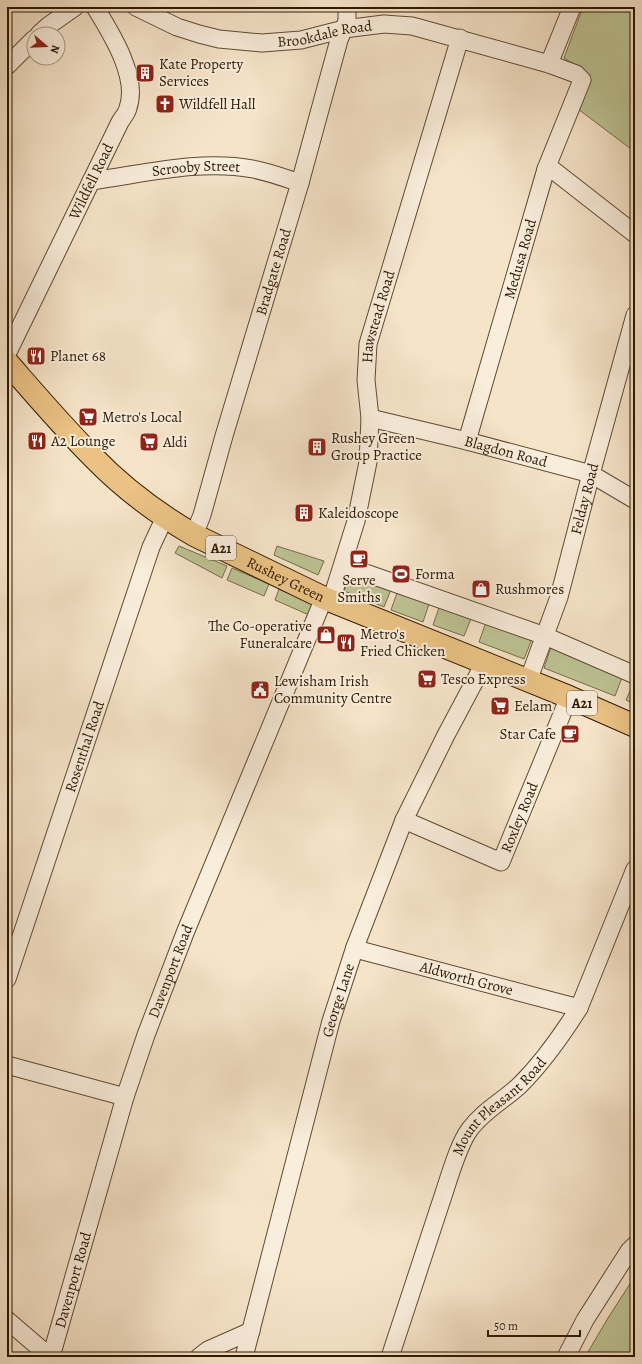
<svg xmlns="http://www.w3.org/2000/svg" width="642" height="1364" font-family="Alegreya,serif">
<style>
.green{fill:#bec495;stroke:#766e4a}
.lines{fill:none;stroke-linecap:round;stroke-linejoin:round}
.minor-casing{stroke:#5f4b32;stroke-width:19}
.highway-casing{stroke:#2d1800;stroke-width:24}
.minor{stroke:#f9eddc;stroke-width:17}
.highway{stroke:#ebc284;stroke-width:22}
.labels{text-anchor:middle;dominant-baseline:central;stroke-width:4;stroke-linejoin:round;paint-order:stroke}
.shield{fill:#f9eddc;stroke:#6a5842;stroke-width:1}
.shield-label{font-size:14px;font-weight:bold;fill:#2d1800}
.street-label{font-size:15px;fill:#2d1800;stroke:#f9eddc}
.poi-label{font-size:15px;fill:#2d1800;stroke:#f9eddc;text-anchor:start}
</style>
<rect width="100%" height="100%" fill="#f6e4c9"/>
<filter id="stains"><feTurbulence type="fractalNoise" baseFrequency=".005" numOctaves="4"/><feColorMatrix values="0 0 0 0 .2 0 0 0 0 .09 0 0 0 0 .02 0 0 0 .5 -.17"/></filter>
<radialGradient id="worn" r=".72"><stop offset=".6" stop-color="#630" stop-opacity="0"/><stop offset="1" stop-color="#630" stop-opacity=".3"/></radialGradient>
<!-- green -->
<path class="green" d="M583 7H635V152L578 109 582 69 564 58Z
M179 546 227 566 222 578 175 553Z
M277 546 324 561 318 575 274 555Z
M232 568 269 584 264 596 227 580Z
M351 574 392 587 384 607 344 591Z
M279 589 314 604 309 615 275 600Z
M398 590 430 601 423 622 391 610Z
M440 605 472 616 464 636 433 625Z
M486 622 532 639 524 659 479 642Z
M552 644 623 675 615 696 544 668Z
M634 682 635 683V704L626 700Z
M635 1276V1357H585L608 1318Z"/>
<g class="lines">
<defs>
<g id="minor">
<path id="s1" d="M136 7 177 27 199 34 219 39 262 43 301 40 344 29 384 24 412 26 549 64 576 74 582 80 546 169 467 441"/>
<path d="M39 34 48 26 75 7"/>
<path d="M549 64 572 7"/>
<path d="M7 66 34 39"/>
<path d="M546 169 553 170 635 234"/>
<path id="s2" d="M91 181C144 174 199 159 253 169 269 172 285 178 300 183"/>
<path id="s3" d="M7 354 120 122C123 117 127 113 128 108 139 77 111 33 95 7"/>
<path id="s4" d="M370 418 467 441 591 474 635 500"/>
<path id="s5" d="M194 535 202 515 224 436 300 183 339 40 347 21V7"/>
<path d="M343 565 545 636 635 675"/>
<path id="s6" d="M331 601 356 521 368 462 370 418 366 380 368 344 460 38"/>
<path id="s7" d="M528 681 559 597 591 474 635 315"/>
<path id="s8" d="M404 820 501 862 569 697"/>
<path id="s9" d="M355 947 363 951 579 1008"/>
<path id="s10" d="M7 979 151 547 165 517"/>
<path d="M7 1065 125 1097"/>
<path d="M7 1320 42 1350 51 1354"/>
<path id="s11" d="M51 1357 125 1097 146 1035 185 933 324 598"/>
<path d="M199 1357 208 1350 251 1331"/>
<path id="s12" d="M244 1357 331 1021 355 947 404 820 446 735 478 675 483 662"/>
<path id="s13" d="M390 1357C407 1305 424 1254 441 1202 448 1182 458 1144 470 1129 483 1111 504 1100 520 1085 543 1062 562 1035 579 1008L635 869"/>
<path d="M566 1357 585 1320 629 1251 635 1245"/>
</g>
<g id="highway">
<path id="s14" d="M7 362C35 394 63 427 93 457 122 487 158 514 194 535L324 598 569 697 635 726"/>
</g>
</defs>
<!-- minor casing -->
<use href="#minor" class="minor-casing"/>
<!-- highway casing -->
<use href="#highway" class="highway-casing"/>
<!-- minor -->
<use href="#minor" class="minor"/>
<!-- highway -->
<use href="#highway" class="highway"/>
</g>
<!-- icons -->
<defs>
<symbol id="building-square" viewBox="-11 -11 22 22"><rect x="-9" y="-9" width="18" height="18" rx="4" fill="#8f2418" stroke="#f9eddc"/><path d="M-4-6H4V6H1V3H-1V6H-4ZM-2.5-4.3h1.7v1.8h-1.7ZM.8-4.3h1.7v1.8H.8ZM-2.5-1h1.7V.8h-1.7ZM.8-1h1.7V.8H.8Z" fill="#fff"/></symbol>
<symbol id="church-square" viewBox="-11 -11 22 22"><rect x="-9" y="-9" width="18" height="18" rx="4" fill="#8f2418" stroke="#f9eddc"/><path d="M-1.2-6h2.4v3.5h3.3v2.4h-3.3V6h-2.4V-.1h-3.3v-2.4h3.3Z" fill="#fff"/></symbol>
<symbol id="restaurant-square" viewBox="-11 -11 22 22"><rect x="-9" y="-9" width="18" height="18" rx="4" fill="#8f2418" stroke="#f9eddc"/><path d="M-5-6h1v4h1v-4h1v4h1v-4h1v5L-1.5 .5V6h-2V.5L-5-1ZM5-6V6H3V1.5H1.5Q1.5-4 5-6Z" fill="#fff"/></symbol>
<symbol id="supermarket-square" viewBox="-11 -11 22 22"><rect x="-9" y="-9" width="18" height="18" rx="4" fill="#8f2418" stroke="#f9eddc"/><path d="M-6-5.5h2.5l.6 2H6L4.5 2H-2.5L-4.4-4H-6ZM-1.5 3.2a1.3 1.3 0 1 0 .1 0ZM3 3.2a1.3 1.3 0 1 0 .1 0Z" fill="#fff"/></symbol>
<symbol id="cafe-square" viewBox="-11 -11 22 22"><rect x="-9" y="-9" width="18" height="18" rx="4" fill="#8f2418" stroke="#f9eddc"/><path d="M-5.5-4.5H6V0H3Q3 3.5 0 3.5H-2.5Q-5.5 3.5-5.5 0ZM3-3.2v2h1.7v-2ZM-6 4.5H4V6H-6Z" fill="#fff"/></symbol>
<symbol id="stadium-square" viewBox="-11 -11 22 22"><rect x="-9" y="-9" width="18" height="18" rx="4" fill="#8f2418" stroke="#f9eddc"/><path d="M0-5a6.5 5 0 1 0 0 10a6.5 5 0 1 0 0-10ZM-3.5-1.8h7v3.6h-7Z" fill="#fff"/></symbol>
<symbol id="shop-square" viewBox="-11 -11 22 22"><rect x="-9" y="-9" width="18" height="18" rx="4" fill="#8f2418" stroke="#f9eddc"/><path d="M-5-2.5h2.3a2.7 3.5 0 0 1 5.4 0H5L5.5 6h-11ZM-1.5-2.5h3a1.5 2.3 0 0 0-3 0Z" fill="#fff"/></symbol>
<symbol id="civic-square" viewBox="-11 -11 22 22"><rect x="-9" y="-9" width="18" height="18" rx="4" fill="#8f2418" stroke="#f9eddc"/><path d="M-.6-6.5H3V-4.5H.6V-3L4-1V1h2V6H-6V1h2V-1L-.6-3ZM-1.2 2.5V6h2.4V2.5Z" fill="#fff"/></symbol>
</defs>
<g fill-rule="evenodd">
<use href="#building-square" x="134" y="62" width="22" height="22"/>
<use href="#church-square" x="154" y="93" width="22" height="22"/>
<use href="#restaurant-square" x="25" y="345" width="22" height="22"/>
<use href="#supermarket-square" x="77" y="406" width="22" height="22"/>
<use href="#restaurant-square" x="26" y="430" width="22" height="22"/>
<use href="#supermarket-square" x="138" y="431" width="22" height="22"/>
<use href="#building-square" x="306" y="436" width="22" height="22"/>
<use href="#building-square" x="293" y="502" width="22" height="22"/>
<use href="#cafe-square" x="348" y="548" width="22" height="22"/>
<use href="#stadium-square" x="390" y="563" width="22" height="22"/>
<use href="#shop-square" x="470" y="578" width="22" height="22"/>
<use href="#shop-square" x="315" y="624" width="22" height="22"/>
<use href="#restaurant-square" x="335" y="632" width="22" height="22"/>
<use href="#supermarket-square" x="416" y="668" width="22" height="22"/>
<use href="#civic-square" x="249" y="679" width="22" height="22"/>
<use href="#supermarket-square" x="489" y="695" width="22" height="22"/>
<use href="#cafe-square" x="559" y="723" width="22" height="22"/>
</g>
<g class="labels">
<!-- shield labels -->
<g class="shield">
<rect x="206" y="536" width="30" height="24" rx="3"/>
<rect x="567" y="691" width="30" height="24" rx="3"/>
</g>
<g class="shield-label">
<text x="221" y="548">A21</text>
<text x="582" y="703">A21</text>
</g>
<!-- street labels -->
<g class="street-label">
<text stroke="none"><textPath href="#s1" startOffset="196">Brookdale Road</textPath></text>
<text stroke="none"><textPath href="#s2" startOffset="106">Scrooby Street</textPath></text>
<text stroke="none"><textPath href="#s3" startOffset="192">Wildfell Road</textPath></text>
<text transform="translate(520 259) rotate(-74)">Medusa Road</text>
<text stroke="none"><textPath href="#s5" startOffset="275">Bradgate Road</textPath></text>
<text stroke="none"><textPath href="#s6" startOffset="291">Hawstead Road</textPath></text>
<text stroke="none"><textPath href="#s4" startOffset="140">Blagdon Road</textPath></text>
<text stroke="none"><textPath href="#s7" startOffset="191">Felday Road</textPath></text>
<text stroke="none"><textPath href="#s14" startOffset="358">Rushey Green</textPath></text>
<text stroke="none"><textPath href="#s10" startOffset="245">Rosenthal Road</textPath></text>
<text stroke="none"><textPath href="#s8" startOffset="154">Roxley Road</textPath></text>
<text stroke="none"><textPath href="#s11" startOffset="404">Davenport Road</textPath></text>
<text stroke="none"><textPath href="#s9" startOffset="116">Aldworth Grove</textPath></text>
<text stroke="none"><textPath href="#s12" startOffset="369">George Lane</textPath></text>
<text stroke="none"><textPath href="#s13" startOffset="278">Mount Pleasant Road</textPath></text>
<text stroke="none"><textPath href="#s11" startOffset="80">Davenport Road</textPath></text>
</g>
<!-- poi labels -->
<g class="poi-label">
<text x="159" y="64">Kate Property<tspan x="159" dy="17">Services</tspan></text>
<text x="179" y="104">Wildfell Hall</text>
<text x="50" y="356">Planet 68</text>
<text x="102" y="417">Metro's Local</text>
<text x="331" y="438">Rushey Green<tspan x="331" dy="17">Group Practice</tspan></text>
<text x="51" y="441">A2 Lounge</text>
<text x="163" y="442">Aldi</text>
<text x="318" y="513">Kaleidoscope</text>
<text x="415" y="574">Forma</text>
<text x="359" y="580" text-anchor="middle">Serve<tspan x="359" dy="17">Smiths</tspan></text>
<text x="495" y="589">Rushmores</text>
<text x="312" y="626" text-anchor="end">The Co-operative<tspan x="312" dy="17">Funeralcare</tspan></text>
<text x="360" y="634">Metro's<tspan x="360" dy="17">Fried Chicken</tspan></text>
<text x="441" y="679">Tesco Express</text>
<text x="274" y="681">Lewisham Irish<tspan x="274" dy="17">Community Centre</tspan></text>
<text x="514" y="706">Eelam</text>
<text x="556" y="734" text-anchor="end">Star Cafe</text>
</g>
</g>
<!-- margin -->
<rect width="642" height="1364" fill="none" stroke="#f6e4c9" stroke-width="24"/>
<rect x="8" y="8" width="626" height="1348" fill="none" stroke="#2d1800" stroke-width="2"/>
<rect x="12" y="12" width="618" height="1340" fill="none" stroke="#2d1800"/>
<!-- north arrow -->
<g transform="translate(46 46) rotate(109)"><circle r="19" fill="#f9eddc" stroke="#a79884"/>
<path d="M0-3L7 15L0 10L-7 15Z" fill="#8f2418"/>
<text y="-6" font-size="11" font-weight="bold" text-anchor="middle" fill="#2d1800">N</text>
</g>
<!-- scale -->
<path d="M488 1330v6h92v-6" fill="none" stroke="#2d1800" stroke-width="2"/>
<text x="494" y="1330" font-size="12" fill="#2d1800" stroke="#f9eddc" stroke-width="3" paint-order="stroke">50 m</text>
<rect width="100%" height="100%" filter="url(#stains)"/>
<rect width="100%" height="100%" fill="url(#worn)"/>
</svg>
